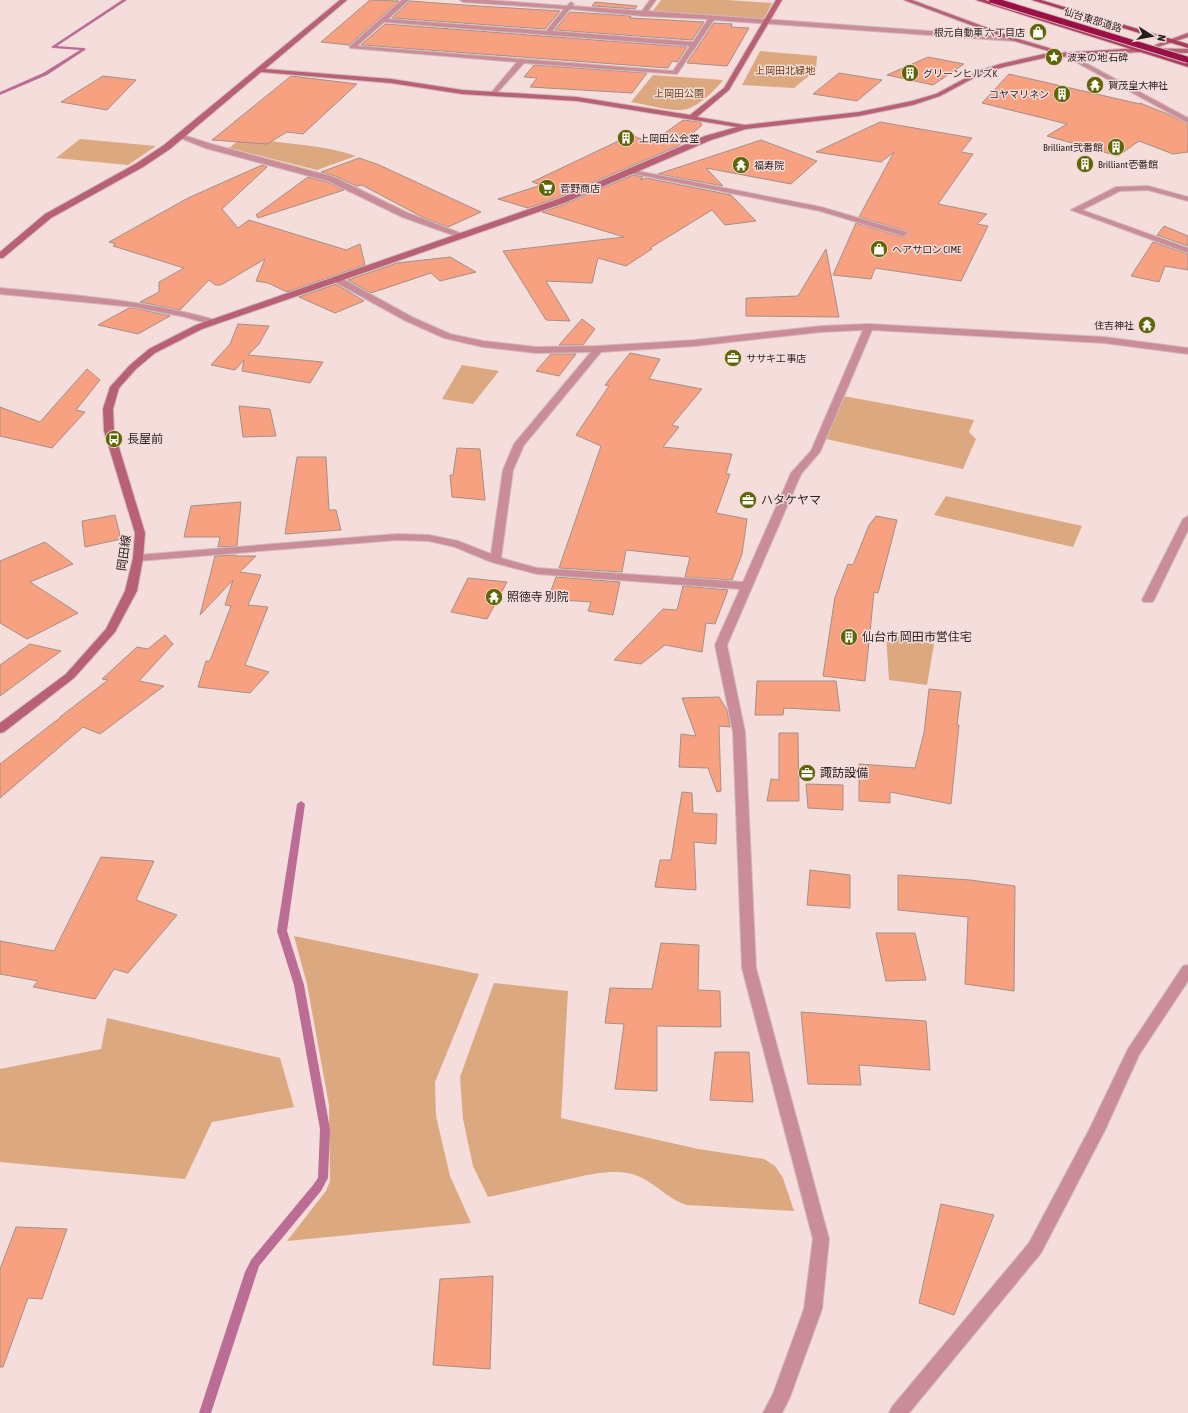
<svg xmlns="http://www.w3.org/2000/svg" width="1188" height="1413" font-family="'Asap Condensed','Noto Sans JP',sans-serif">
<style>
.green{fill:#dba87f}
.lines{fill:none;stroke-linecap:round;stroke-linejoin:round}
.stream{fill:#bc6d96;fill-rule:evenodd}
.building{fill:#f7a180;stroke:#a39088}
.street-casing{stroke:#cfbbb9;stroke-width:2}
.secondary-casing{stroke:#cfbbb9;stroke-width:2}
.primary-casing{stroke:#cfbbb9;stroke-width:2}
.street{fill:#cb8c99;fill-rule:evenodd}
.secondary{fill:#b96075;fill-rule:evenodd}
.primary{fill:#aa3c5c;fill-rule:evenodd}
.highway-bridge-casing{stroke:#cfbbb9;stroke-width:8;stroke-linecap:butt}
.highway-bridge{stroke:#9c0f46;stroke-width:6}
.labels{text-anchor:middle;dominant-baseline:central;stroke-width:3;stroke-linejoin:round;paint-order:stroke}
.far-street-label{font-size:10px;fill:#271e1e;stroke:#f4dddb}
.far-poi-label{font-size:10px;fill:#271e1e;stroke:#f4dddb;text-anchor:start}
.far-park-label{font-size:10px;fill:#693c0e;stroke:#f4dddb}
.poi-label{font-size:12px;fill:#271e1e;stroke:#f4dddb;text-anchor:start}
.street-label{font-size:12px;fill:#271e1e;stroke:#f4dddb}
</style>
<rect width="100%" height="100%" fill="#f4dddb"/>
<!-- green -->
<path class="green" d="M661 0H727L772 3 764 19 758 21 652 12Z
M760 51 817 56 816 70 794 88 742 85Z
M653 75 723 80C715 91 695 110 681 110 667 111 645 104 631 102Z
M244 136C281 145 320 143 356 156L317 170 229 148Z
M80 139 156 146 128 165 56 158Z
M462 365 499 371 473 404 442 399Z
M843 396 974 420 969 432 976 439 963 469 826 439Z
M946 496 1082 526 1073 547 934 515Z
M886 635 934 644 927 685 889 680Z
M294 936 479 974 435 1082 436 1116 450 1176 471 1223 287 1241 326 1191 330 1181 329 1105 307 984Z
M494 983 568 991 561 1118 698 1149 764 1159 775 1166 783 1178 794 1211 687 1205C667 1199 653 1180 632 1174 607 1168 580 1177 556 1182 534 1187 511 1192 488 1197L473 1166 463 1119 460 1077Z
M107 1018 280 1058 294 1107 212 1122 185 1179 0 1162V1069L101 1049Z"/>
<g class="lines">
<!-- stream -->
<path class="stream" d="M122 0H127L57 46 84 48 86 49 85 50 47 75 0 95V92L43 73 80 50 53 48 51 47Z
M301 801 305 804 287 931 304 985 330 1129 328 1178 321 1191 259 1266 211 1413H199L245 1272 251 1260 313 1185 318 1178 320 1129 294 985 277 931 297 804Z"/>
</g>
<!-- building -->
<path class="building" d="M370 0 399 1 349 45 321 42Z
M410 1 478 6 560 11 545 29 392 18Z
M595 2 637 6 635 9 592 6Z
M570 12 631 16 630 18 704 22 692 40 555 30Z
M714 23 732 24 731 27 749 28 727 66 687 63Z
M385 24 687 47 677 62 672 61 668 68 361 45Z
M928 57 964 64 933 85 887 75Z
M534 65 647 73 632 93 530 87 537 78 524 77Z
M839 73 882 80 857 101 813 94Z
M1009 74 1140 104V103L1170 115 1188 124V152L1173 154 1139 141 1118 156 1047 136 1067 124 982 103Z
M103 76 136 80 107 110 61 102Z
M291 76 357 84 303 134 287 132 267 144 212 140Z
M683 120 700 122 702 125 678 146 557 198 528 208 498 199 541 185 532 182 631 135 651 143Z
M880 122 972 138 961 152 973 154 938 204 987 214 977 224 988 226 961 281 875 268 871 279 833 275 856 223 903 237 908 234 906 231 859 217 894 152 881 162 816 152Z
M761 140 817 161 791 184 706 168 723 186 658 174Z
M359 158 377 164 481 212 448 227 422 217 362 185 357 186 335 176 321 172Z
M262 165 267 167 222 209 238 228 249 220 346 250 360 244 365 265 287 292 268 283 256 281 265 259 221 285H215L209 280 180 310 140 302 159 292V282L184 268 113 246 116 244 109 242 188 198Z
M633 175 643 177 640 180 646 178 731 195 756 221 725 225 712 210 650 248 652 249 626 266 598 258 592 283 546 281 570 321 546 320 503 251 624 237 542 212 565 204Z
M308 177 327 182 344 190 258 218 256 215Z
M1164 226 1188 236V246L1157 235Z
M1153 242 1188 254V270L1165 266 1159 282 1131 276Z
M826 249 839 317 746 316V298L798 296Z
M450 257 476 272 440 281 431 273 371 293 348 280 397 263Z
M336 284 364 301 335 313 299 297Z
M129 308H134L170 316 138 334 98 325Z
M582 319 595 329 583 345H559Z
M238 324 269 326 259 344 248 355 323 362 310 383 242 371 244 360 235 370 211 365 230 344Z
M630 353 660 359 649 379 702 389 672 425 679 427 663 447 732 454 726 474H730L716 513 747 519 742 554 732 580 685 577 690 557 626 550 622 572 559 568 601 446 576 435 609 386 605 385Z
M551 354H576L559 376 536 371Z
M87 369 100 380 76 410 85 412 52 448 0 436V407L40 422Z
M239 406 270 409 276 436 243 437Z
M457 448 480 449 485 500 452 497 450 475H453Z
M297 457H326L329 510H336L341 530 285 534Z
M241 502 237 546 218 547 220 537H184L191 506Z
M115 515 121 539 85 547 82 521Z
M876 516 897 520 878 593 874 592 865 681 823 676 835 597 848 564 853 565 869 525Z
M45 542 73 564 30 582 78 613 27 639 0 623V561Z
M236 555V556H256L240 572 261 575 248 605 268 607 245 665 269 672 250 693 198 687 206 661H210L231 606 225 605 233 580 200 615 215 556Z
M556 577 620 582 613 615 588 611 591 602 548 599Z
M468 578 507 582 487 619 451 612Z
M683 586 728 590 715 624 706 623 702 652 665 645 641 664 614 660 663 609 677 610Z
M165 635 173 644 139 681 164 686 100 734 83 727 0 798V764L61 717H60L108 680 102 679 137 647 148 649Z
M30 644 61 651 0 696V665Z
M757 681H836L840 711 784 708 783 715H755Z
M929 689 961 692 957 725H959L951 804 890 792V803L859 801V764L915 768 924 733Z
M719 697 727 710 730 727 719 726 721 791 717 792 708 768 679 767 681 734 696 736 682 698Z
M779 733H798L799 801H767L771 779 779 780Z
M806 784 843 785V810L808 808Z
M682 792 692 793 693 813 717 814 716 844 694 842 696 890 655 887 660 860H671Z
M101 857 154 861 136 900 177 915 128 973 114 969 95 999 33 987 38 981 0 974V941L54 951Z
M810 870 850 875V908L807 905Z
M898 875 970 880 1015 886 1014 991 965 984 968 917 898 910Z
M876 933H915L926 980 886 981Z
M661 943 699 945 698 990 720 991 721 1027 657 1026V1091L615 1089 624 1024 605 1023 610 988 652 989Z
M801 1012 926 1021 930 1070 859 1065 861 1085 808 1084Z
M715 1052H749L753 1102 710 1100Z
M941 1204 994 1215 954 1315 919 1303Z
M16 1227 67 1229 42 1299 28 1298 3 1367H0V1269Z
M493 1276 490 1369 433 1365 440 1279Z"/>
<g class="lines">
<defs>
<path id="street" d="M402 0H409L388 19 546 31 564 9 463 2 460 0H488L567 6 571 2 574 4 572 6 642 11 650 0H656L648 11 1013 37 1016 39 1013 41 714 20 677 74 524 63 495 95H491V93L517 62 350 48V46ZM570 9 643 16 708 19 693 42 552 31ZM384 22 690 46 673 71 357 46Z
M1065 52 1188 118V123L1063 55 1062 54Z
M180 134 211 144 334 177 408 213 468 236 464 238H461L402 217 328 181 205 148 178 137 176 136Z
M627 169 821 207 906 232 907 234 903 236 820 211 630 173H627Z
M1148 186 1188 197V201L1148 190 1120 191 1082 210 1188 248V253L1071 210 1116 187Z
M335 278H341L412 317 450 334 483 341 536 347 598 346 695 340 821 326 869 324 1104 337 1188 348V354L1104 343 872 330 820 452 801 474 727 645 745 732 756 968 829 1239 822 1309 790 1397 782 1413H763L773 1394 804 1309 813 1239 742 968 733 732 715 645 740 589 537 574 491 562 455 547 429 541 397 540 138 561 133 558 138 555 397 534 429 535 458 541 491 554 503 470 514 444 591 352 536 353 483 347 444 338 406 321 335 282 334 280ZM863 330 811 451 791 473 743 582 537 568 501 558 513 470 524 445 601 352 695 346 821 332Z
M0 288C73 295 145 300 216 320L217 322 213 325 185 317 134 307 0 294Z
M1188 516V530L1154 600 1152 602H1144L1142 600 1183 519Z
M1188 965V981L1139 1055 1105 1130 1041 1253 909 1413H889L892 1407 1029 1243 1089 1130 1128 1049 1183 966Z"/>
<path id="secondary" d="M340 0H347L265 69 391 79 462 90 577 97 690 115 724 88 776 0H782L729 90 697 117 745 125 859 112 912 101 936 94 979 71 1000 64 1044 54 1055 53 1011 40 904 0H912L1015 38 1059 51V53L1140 48 1188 49V53L1140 52 1044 58 1004 67 983 73 940 96 913 105 859 116 746 129 711 140 564 203 202 329 155 353 136 369 119 388 113 409 114 431 145 533 143 558 137 591 115 632 74 678 4 732 0 733V723L66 674 106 629 125 591 133 558 135 533 104 431 103 409 110 387 130 365 149 349 196 325 558 199 705 136 737 127 577 101 462 94 391 83 261 72 170 149 143 167 51 218 3 258H0V252L45 214 137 163 164 145Z
M1188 33V37L1158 47 1155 45Z"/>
<path id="primary" d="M976 0H985L1188 63V67Z
M1032 0H1041L1188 44V48Z"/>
</defs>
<!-- street casing -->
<use href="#street" class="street-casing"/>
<!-- secondary casing -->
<use href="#secondary" class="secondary-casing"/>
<!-- primary casing -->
<use href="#primary" class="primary-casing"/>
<!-- street -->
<use href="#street" class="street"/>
<!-- secondary -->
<use href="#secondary" class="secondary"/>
<!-- primary -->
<use href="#primary" class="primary"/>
<defs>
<path id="highway-bridge" d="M992 0 1188 60"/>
</defs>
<!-- highway-bridge casing -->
<use href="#highway-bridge" class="highway-bridge-casing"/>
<!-- highway-bridge -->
<use href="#highway-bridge" class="highway-bridge"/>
</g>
<!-- icons -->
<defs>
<symbol id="shop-disc" viewBox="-11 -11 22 22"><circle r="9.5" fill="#5e6503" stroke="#f4dddb"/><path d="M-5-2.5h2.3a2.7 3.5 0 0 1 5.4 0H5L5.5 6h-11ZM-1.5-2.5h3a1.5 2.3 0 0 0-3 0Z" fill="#fff"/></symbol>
<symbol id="sight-disc" viewBox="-11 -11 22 22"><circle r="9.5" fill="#5e6503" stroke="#f4dddb"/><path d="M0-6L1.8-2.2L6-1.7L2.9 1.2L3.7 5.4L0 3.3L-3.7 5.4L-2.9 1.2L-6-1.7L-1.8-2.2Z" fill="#fff"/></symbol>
<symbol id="building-disc" viewBox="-11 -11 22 22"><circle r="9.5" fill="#5e6503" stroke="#f4dddb"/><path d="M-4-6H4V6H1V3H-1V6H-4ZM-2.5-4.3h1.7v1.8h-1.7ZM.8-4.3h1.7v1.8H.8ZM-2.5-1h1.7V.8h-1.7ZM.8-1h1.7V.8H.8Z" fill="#fff"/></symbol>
<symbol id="temple-disc" viewBox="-11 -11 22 22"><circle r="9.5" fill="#5e6503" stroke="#f4dddb"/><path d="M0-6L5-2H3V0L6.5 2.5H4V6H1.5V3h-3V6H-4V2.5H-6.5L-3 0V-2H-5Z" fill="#fff"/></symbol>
<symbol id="supermarket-disc" viewBox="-11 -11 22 22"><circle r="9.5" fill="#5e6503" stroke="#f4dddb"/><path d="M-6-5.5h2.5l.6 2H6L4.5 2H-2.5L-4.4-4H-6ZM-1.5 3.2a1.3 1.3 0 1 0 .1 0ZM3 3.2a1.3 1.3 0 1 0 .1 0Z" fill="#fff"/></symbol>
<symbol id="office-disc" viewBox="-11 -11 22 22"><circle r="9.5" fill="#5e6503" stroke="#f4dddb"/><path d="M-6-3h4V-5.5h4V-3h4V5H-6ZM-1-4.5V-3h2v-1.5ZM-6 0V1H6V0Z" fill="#fff"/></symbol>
<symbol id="bus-disc" viewBox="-11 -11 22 22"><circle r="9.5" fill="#5e6503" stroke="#f4dddb"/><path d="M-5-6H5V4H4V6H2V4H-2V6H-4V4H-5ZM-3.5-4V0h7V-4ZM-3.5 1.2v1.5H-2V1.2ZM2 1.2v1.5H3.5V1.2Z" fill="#fff"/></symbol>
</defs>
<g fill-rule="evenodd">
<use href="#shop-disc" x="1028" y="22" width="20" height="20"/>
<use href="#sight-disc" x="1044" y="47" width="20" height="20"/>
<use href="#building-disc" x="900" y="63" width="20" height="20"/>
<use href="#temple-disc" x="1085" y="75" width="20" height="20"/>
<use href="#building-disc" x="1052" y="84" width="20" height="20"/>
<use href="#building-disc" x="616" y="128" width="20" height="20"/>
<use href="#building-disc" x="1106" y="137" width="20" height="20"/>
<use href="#building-disc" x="1075" y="154" width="20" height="20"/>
<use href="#temple-disc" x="731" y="155" width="20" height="20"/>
<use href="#supermarket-disc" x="537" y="178" width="20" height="20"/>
<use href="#shop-disc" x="869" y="239" width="20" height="20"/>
<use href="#temple-disc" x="1137" y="315" width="20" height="20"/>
<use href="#office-disc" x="723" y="348" width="20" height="20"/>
<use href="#bus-disc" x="104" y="429" width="20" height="20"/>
<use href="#office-disc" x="738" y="490" width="20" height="20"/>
<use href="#temple-disc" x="484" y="587" width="20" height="20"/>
<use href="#building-disc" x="839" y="627" width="20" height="20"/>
<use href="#office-disc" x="797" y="763" width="20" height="20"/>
</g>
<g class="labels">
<!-- far-street labels -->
<g class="far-street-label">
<text transform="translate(1093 20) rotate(17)">仙台東部道路</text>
</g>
<!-- far-poi labels -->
<g class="far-poi-label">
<text x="1025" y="32" text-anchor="end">根元自動車 六丁目店</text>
<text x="1067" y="57">波来の地 石碑</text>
<text x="923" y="73">グリーンヒルズK</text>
<text x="1108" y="85">賀茂皇大神社</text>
<text x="1049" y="94" text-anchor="end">コヤマリネン</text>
<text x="639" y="138">上岡田公会堂</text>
<text x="1103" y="147" text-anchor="end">Brilliant弐番館</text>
<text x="1098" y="164">Brilliant壱番館</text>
<text x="754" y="165">福寿院</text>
<text x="560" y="188">菅野商店</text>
<text x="892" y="249">ヘアサロン CIME</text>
<text x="1134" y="325" text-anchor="end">住吉神社</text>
<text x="746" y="358">ササキ工事店</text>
</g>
<!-- far-park labels -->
<g class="far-park-label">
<text x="785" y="70">上岡田北緑地</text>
<text x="679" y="93">上岡田公園</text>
</g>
<!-- poi labels -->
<g class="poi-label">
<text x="127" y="439">長屋前</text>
<text x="761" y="500">ハタケヤマ</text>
<text x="507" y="597">照徳寺 別院</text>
<text x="862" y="637">仙台市 岡田市営住宅</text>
<text x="820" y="773">諏訪設備</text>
</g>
<!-- street labels -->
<g class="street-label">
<text transform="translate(124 553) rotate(-82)">岡田線</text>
</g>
</g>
<!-- north arrow -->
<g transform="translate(1152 36) rotate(101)" stroke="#f4dddb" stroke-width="3" paint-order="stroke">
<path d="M0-3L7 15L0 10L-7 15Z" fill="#271e1e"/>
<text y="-6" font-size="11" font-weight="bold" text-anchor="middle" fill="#271e1e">N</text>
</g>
</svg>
